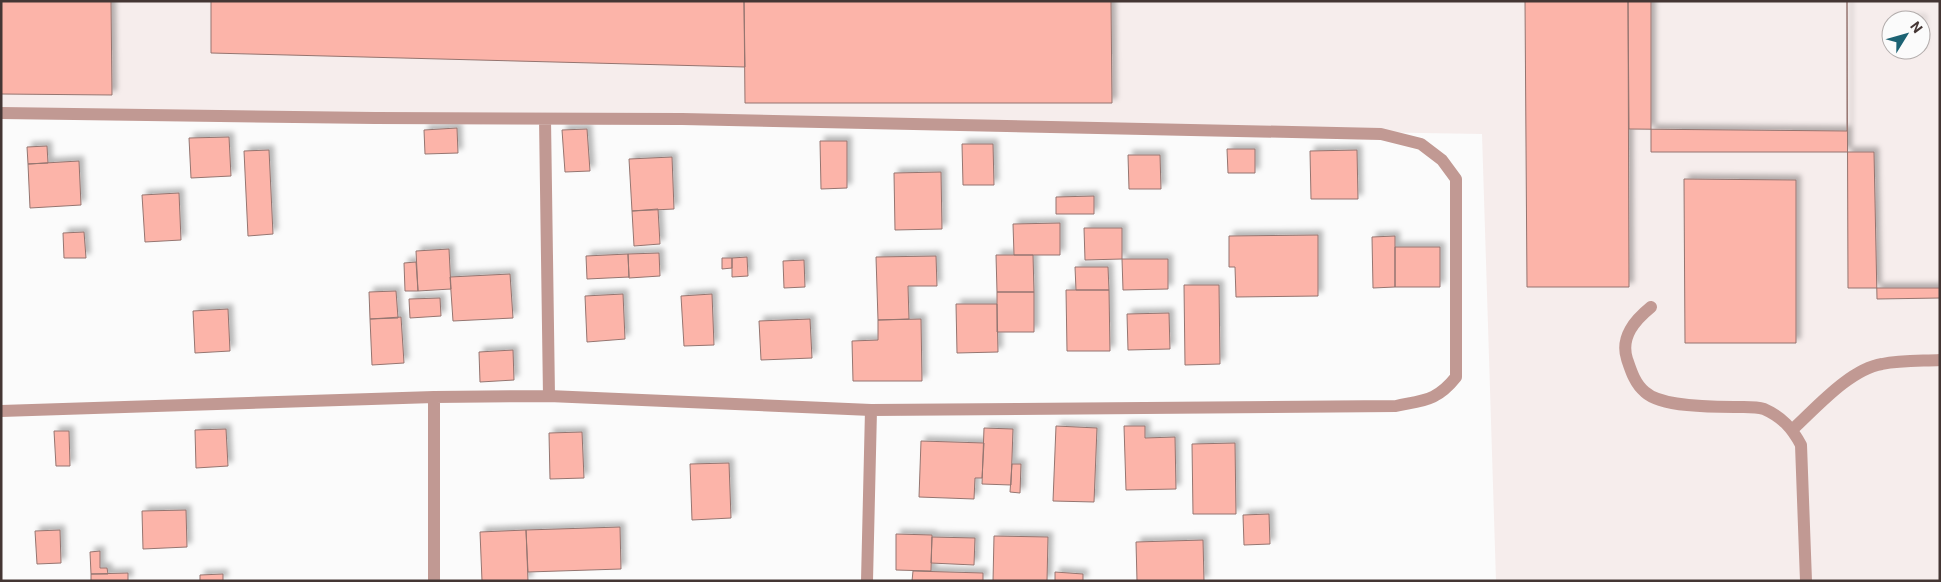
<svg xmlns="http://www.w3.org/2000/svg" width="1941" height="582" font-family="Roboto,sans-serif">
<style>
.built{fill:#f6edec;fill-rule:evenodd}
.building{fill:#fcb4a9;stroke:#957570;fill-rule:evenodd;filter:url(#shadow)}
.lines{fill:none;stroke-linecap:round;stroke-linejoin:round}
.lane{stroke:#c19993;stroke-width:12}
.street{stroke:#c19993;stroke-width:12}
</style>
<defs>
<filter id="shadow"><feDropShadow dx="4.5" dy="-4.5" stdDeviation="2.5" flood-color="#0004"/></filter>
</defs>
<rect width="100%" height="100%" fill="#fbfbfb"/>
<!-- built -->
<path class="built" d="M1 1H1940V581H1496L1482 134 1 109ZM1891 20H1921V50H1891Z"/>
<!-- building -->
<path class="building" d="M1 1H111L112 95 1 94Z
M211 1H744L745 67 211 53Z
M744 1H1111L1112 103H745Z
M1525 1H1628L1629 287H1527Z
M1628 1H1847V131L1629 129Z
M1651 1H1940V298L1877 299 1874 152H1651ZM1891 20H1921V50H1891Z
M1847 1H1940V288H1848ZM1891 20H1921V50H1891Z
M457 128 458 153 425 154 424 130Z
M587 129 590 171 565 172 562 130Z
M229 137 231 176 191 178 189 138Z
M820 141H847V188L821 189Z
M962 144H993L994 185H963Z
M47 146 48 163 28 164 27 147Z
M1227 149H1255V173H1228Z
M269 150 273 234 248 236 244 151Z
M1357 150 1358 199H1311L1310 151Z
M1128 155H1160L1161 189H1129Z
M672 157 674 209 632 211 629 159Z
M79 161 81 205 30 208 28 164Z
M941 172 942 229 895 230 894 173Z
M1684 179 1796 180V343H1685Z
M179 193 181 240 145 242 142 195Z
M1094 196V214H1056V197Z
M658 209 660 244 634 246 632 211Z
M1060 223V255H1014L1013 224Z
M1084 228H1122V259L1085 260Z
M84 232 86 258H64L63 233Z
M1318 235V296L1236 297 1235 267H1229V236Z
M1395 236V287L1373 288 1372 237Z
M1395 247H1440V287H1395Z
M449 249 451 289 418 291 416 251Z
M659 253 660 276 629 278 628 254Z
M628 254 629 277 587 279 586 256Z
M996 255H1033L1034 292H997Z
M936 256 937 286H908L909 319 878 320 876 257Z
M747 257 748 276 732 277V258Z
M722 258H732V268L722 269Z
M1122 259H1168V289L1123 290Z
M804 260 805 287 784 288 783 261Z
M416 262 418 291H405L404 263Z
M1075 267H1108L1109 290H1076Z
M510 274 513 318 453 321 450 277Z
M1184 285H1219L1220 364 1185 365Z
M1066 290H1109L1110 351H1067Z
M396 291 398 318 370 319 369 292Z
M997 292H1034V332H997Z
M623 294 625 339 587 342 585 296Z
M712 294 714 345 684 346 681 296Z
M440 298 441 316 410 318 409 299Z
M956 304H997L998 352 957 353Z
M228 309 230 351 195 353 193 311Z
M1169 313 1170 349 1128 350 1127 314Z
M401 317 404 363 372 365 370 319Z
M810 319 812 358 761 360 759 321Z
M921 319 922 381H853L852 341 878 340V320Z
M513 350 514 380 480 382 479 352Z
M1056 426 1097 428 1094 502 1053 501Z
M1124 426H1145V438L1175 437 1176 489 1126 490Z
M984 428 1013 429 1011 485 982 484Z
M226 429 228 466 196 468 195 430Z
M54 431H69L70 466H56Z
M582 432 584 478 550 479 549 433Z
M921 441 984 443 982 478H975L974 499 919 497Z
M1235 443 1236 514H1193L1192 444Z
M729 463 731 518 692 520 690 464Z
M1012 464H1021L1020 493 1010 492Z
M186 510 187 547 143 549 142 511Z
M1269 514 1270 544 1244 545 1243 515Z
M620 527 621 569 528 572 526 530Z
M60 530 61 563 37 564 35 531Z
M526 530 528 581H482L480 532Z
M896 534 932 535 931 571 896 570Z
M994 536 1048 537 1047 581H993Z
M932 537 975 538 974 565 931 563Z
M1203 540 1204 581H1137L1136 542Z
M100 551V568H107L108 574H91L90 552Z
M913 571 983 573V581H912Z
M1055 572 1083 574V581H1055Z
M128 573V581H91V574Z
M223 574V581H200V575Z"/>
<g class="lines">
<!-- lane -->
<path class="lane" d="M1651 307C1635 320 1620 337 1627 359 1631 371 1635 384 1645 392 1661 407 1712 407 1734 407 1743 407 1755 406 1764 409 1782 417 1792 428 1801 445L1806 581
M1793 429C1816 408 1850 369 1882 364 1901 360 1921 361 1940 360"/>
<!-- street -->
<path class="street" d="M1 113 375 118 682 119 1381 134 1421 144 1442 160 1456 179V377C1437 401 1424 400 1396 406L871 410 549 396 434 397 1 411
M545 119 549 396
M434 581V397
M867 581 871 410"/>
</g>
<!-- border -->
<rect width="1941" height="582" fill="none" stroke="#443634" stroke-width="5"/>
<!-- north arrow -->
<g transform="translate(1906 35) rotate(53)"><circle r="24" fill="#fbfbfb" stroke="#b2acab"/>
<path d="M0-4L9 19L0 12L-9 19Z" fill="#1c6273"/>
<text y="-8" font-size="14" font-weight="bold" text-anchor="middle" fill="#443634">N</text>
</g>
</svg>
